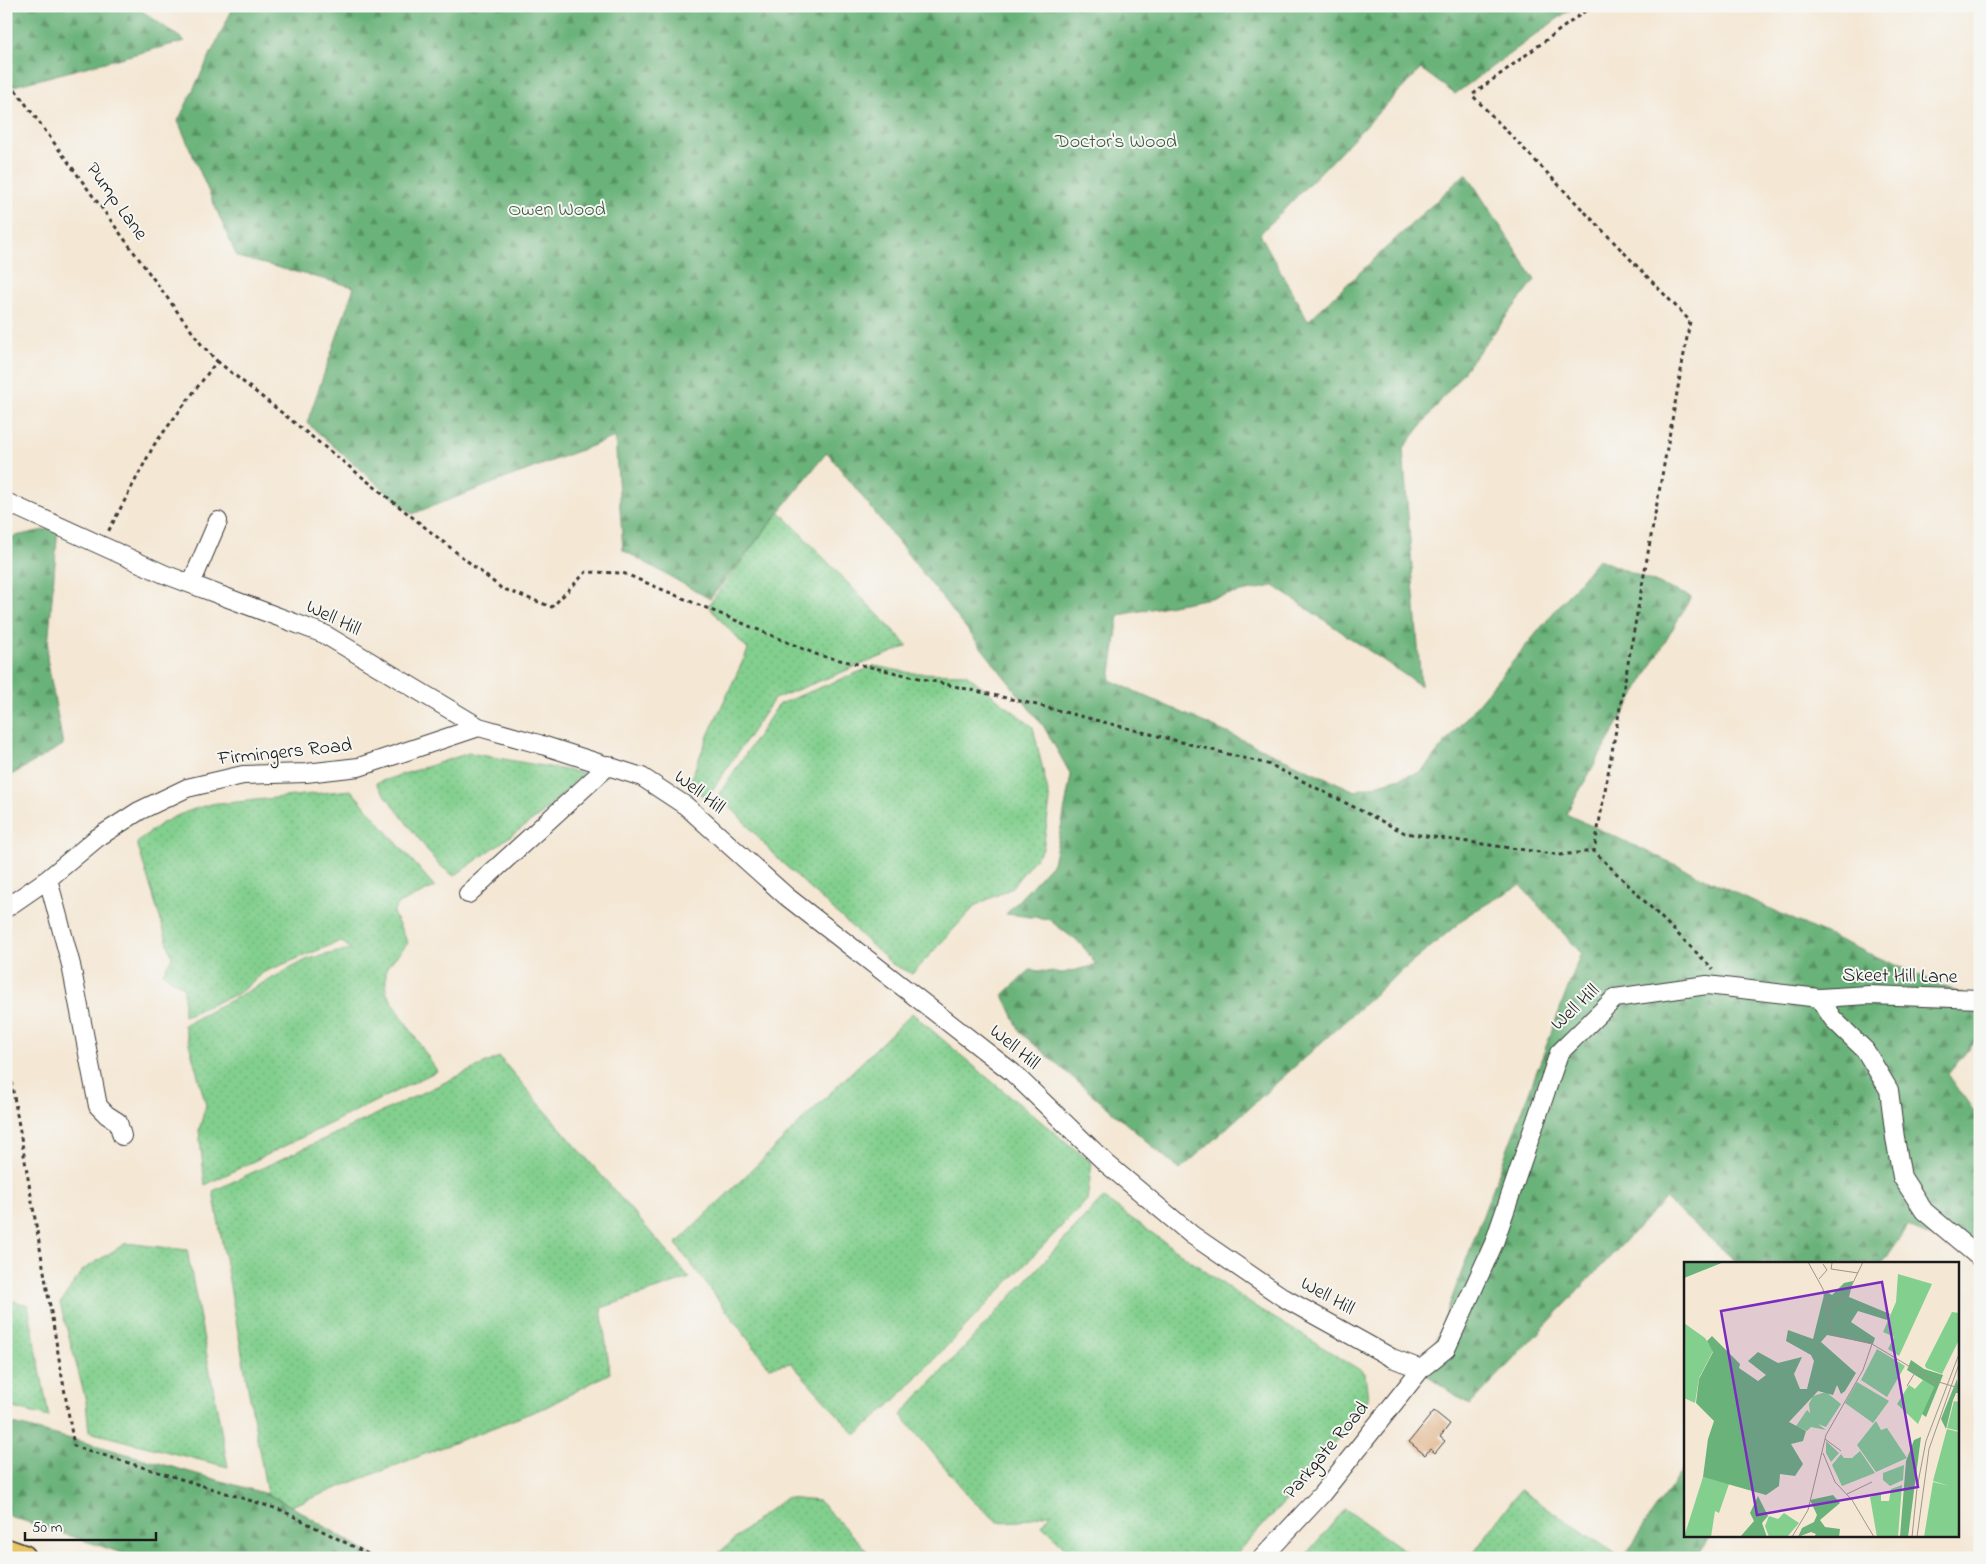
<svg xmlns="http://www.w3.org/2000/svg" width="1986" height="1564" font-family="'Indie Flower',sans-serif">
<style>
.grass{fill:url(#grass-dots);stroke:#4f7655}
.forest{fill:url(#forest-firs);stroke:#42674a}
.building{fill:#dfad81}
.lines{fill:none;stroke-linecap:round;stroke-linejoin:round}
.minor-casing{stroke:#3c3a38;stroke-width:20}
.highway-casing{stroke:#3c3a38;stroke-width:29}
.path{stroke:#3c3a38;stroke-width:3;stroke-dasharray:4 4;stroke-linecap:butt}
.minor{stroke:#fff;stroke-width:18}
.highway{stroke:#eac669;stroke-width:26}
.labels{text-anchor:middle;dominant-baseline:central;stroke-width:4;stroke-linejoin:round;paint-order:stroke}
.park-label{font-size:20px;fill:#405b44;stroke:#f6f6f2}
.street-label{font-size:20px;fill:#1c1c1c;stroke:#f6f6f2}
.inset-road{fill:none;stroke:#9e968a;stroke-width:1}
.view{fill:#7b2cbf;fill-opacity:0.15;stroke:#7b2cbf;stroke-width:2.5}
.inset-edge{fill:none;stroke:#1c1c1c;stroke-width:2.5}
</style>
<defs>
<pattern id="grass-dots" width="8" height="8" patternUnits="userSpaceOnUse" patternTransform="scale(1.25)"><rect width="8" height="8" fill="#82cf8e"/><path d="M2 2h.1M6 6h.1" fill="none" stroke="#70b17a" stroke-width="1.8" stroke-linecap="round"/></pattern>
<pattern id="forest-firs" width="22" height="20" patternUnits="userSpaceOnUse" patternTransform="scale(1.25)"><rect width="22" height="20" fill="#69b279"/><path d="M5 1l3.5 6h-7zM16 11l3.5 6h-7z" fill="#569062"/></pattern>
</defs>
<rect width="100%" height="100%" fill="#f6f6f2"/>
<filter id="ink" filterUnits="userSpaceOnUse"><feTurbulence type="fractalNoise" baseFrequency=".02" numOctaves="2"/><feDisplacementMap in="SourceGraphic" scale="10" xChannelSelector="R" yChannelSelector="G"/><feConvolveMatrix kernelMatrix="1 2 1 2 8 2 1 2 1" color-interpolation-filters="sRGB"/></filter>
<filter id="wash" filterUnits="userSpaceOnUse"><feTurbulence type="fractalNoise" baseFrequency=".0096" numOctaves="4" result="noise"/><feDisplacementMap in="SourceGraphic" scale="20" xChannelSelector="R" yChannelSelector="G"/><feGaussianBlur stdDeviation="1.12" result="paint"/><feColorMatrix in="noise" values="0 0 0 0 0 0 0 0 0 0 0 0 0 0 0 0 0 1.4 0 .05"/><feComposite in="paint" operator="in"/></filter>
<g filter="url(#wash)">
<rect width="100%" height="100%" fill="#f4e7d4"/>
<!-- grass -->
<path class="grass" d="M779 511 908 646 774 699 707 798 688 786 710 731 748 650 708 606Z
M874 666 911 673 966 674 1033 727 1050 801 1043 849 1010 889 976 905 912 974 892 964 776 857 719 794 779 704Z
M469 753 583 773 543 813 454 876 438 864 376 783Z
M351 790 435 887 398 904 393 913 408 943 386 968V992L437 1071 205 1185 199 1130 206 1105 184 1025 308 959 351 949 341 941 264 972 239 993 184 1016V988L163 973 172 957 137 843C143 838 148 833 155 828 168 818 211 800 227 803Z
M912 1013 984 1075 1092 1163 1087 1200 892 1403 856 1435 791 1363 769 1367 676 1244Z
M499 1057 690 1278 601 1308 610 1373 546 1407 291 1506 267 1494 213 1191Z
M1103 1198 1251 1304 1365 1373 1368 1400 1303 1482 1233 1558H1075L1042 1525 1051 1513 1020 1521 998 1522 973 1501 901 1415Z
M126 1243 187 1250 228 1467 89 1432 86 1401 60 1303 83 1270Z
M6 1299 28 1305 49 1417 6 1406Z
M1520 1490 1622 1558H1470Z
M786 1498 819 1501 874 1558H713L760 1517Z
M1345 1509 1415 1558H1303Z"/>
<!-- forest -->
<path class="forest" d="M6 6H135L185 41 6 88Z
M234 6H1575L1455 94 1421 69 1260 234 1308 321 1466 173 1535 280 1403 449 1421 686 1274 586 1119 615 1110 680 1355 791 1421 772 1598 559 1691 597 1566 814 1816 930 1980 1002V1035L1948 1074 1980 1120V1258L1907 1226 1883 1263H1738L1665 1199 1470 1405 1424 1373 1581 953 1520 885 1471 913 1385 985 1180 1170 1021 1033 1003 995 1030 970 1063 973 1096 965 1082 945 1048 919 1006 914 1053 863 1063 818 1071 775 1044 727 827 452 710 599 623 550 615 437 412 514 307 423 354 287 237 257 178 121Z
M58 527 47 658 63 745 6 778V538Z
M6 1422 102 1447 267 1494 291 1506 377 1558H137L6 1515Z
M1685 1466V1535H1711L1696 1558H1638L1627 1551Z"/>
<g id="blocks">
<!-- building -->
<path class="building" d="M1434 1411 1450 1424 1440 1437 1445 1441 1435 1453 1430 1449 1425 1455 1409 1442Z"/>
</g>
</g>
<g filter="url(#ink)">
<use href="#blocks" fill-opacity="0" stroke="#3c3a38" stroke-width="1"/>
<g class="lines">
<defs>
<path id="minor" d="M6 502 164 574 324 634 479 727 539 744 642 777 686 806 786 896 1012 1072 1107 1164 1192 1235 1284 1298 1392 1358 1421 1369 1446 1349 1494 1243 1559 1053 1615 998 1707 985 1819 998 1869 995 1980 999
M191 584 218 521
M48 879 71 965 98 1106 107 1115 118 1122 122 1136
M468 894 609 765
M6 908 48 879 97 838 139 811 187 788 243 775 306 773 359 767 479 727
M1819 998 1833 1019 1865 1050 1889 1090 1895 1138 1902 1177 1924 1211 1980 1258
M1262 1558 1321 1495 1421 1369"/>
<path id="highway" d="M6 1552 23 1558"/>
</defs>
<!-- minor casing -->
<use href="#minor" class="minor-casing"/>
<!-- highway casing -->
<use href="#highway" class="highway-casing"/>
<!-- path -->
<path class="path" d="M1592 6 1472 95 1690 321 1594 851 1713 969
M6 77 201 344 217 361 154 445 108 532
M217 361 501 588 552 607 586 572 623 573 818 655 1037 705 1271 765 1405 833 1560 855 1594 851
M6 1050 74 1446 281 1510 376 1558"/>
<!-- minor -->
<use href="#minor" class="minor"/>
<!-- highway -->
<use href="#highway" class="highway"/>
</g>
</g>
<g class="labels">
<!-- park labels -->
<g class="park-label">
<text x="1116" y="142">Doctor's Wood</text>
<text x="557" y="210">Owen Wood</text>
</g>
<!-- street labels -->
<g class="street-label">
<text transform="translate(116 202) rotate(54)">Pump Lane</text>
<text transform="translate(333 619) rotate(26)">Well Hill</text>
<text transform="translate(285 753) rotate(-6)">Firmingers Road</text>
<text transform="translate(699 793) rotate(38)">Well Hill</text>
<text transform="translate(1900 977) rotate(1)">Skeet Hill Lane</text>
<text transform="translate(1576 1008) rotate(-43)">Well Hill</text>
<text transform="translate(1014 1048) rotate(40)">Well Hill</text>
<text transform="translate(1327 1297) rotate(29)">Well Hill</text>
<text transform="translate(1327 1451) rotate(-50)">Parkgate Road</text>
</g>
</g>
<!-- overview -->
<g transform="translate(1684 1262)">
<rect width="275" height="275" fill="#f4e7d4"/>
<path d="M214 12 248 22 215 94 204 87 210 75 199 70 212 40ZM268 50 275 51V78L258 112 242 106 241 103ZM0 61 21 76 29 89 15 116 11 141 0 136ZM193 87 221 104 203 135 177 118ZM239 118 250 125 234 162 213 142 225 123 231 127ZM173 120 205 139 189 161 161 141ZM142 130 157 142 142 165 134 162 142 168 127 165 123 169 112 164 123 148 126 151 125 142 129 134ZM270 139 275 140V169L263 166ZM192 159 197 168 203 166 223 196 192 210 173 183ZM263 167 275 170V275H240L249 220 266 224 249 219ZM142 179 155 191 147 200 142 191ZM176 189 191 211 158 224 148 203 157 192 160 196H168ZM220 203 219 218 206 224 199 218V211ZM19 215 45 222 35 251 31 249 27 275H0ZM218 223 214 275H193L186 235 197 231V239H205L207 227ZM100 251 115 261 103 275H85L81 264 85 254 94 257Z" fill="#82cf8e"/>
<path d="M0 0H40L0 16ZM169 19 165 35 206 52 203 58 174 49 167 60 191 76 189 82 143 73 137 80 172 111 161 129 157 132 153 123 149 133 134 129 105 160 122 169 119 179 107 182 119 202 111 214 96 212 95 224 82 233 19 215 24 177 30 159 12 141 15 117 29 90 23 79 28 74 56 102 55 106 74 119 82 113 64 99 74 90 94 101 118 95 110 112 116 127H123L130 99 127 93 102 79 104 68 129 77 141 29 148 33 160 21ZM227 98 240 107 259 113 242 155 238 152 250 125 223 108ZM273 117 275 131H272L269 138 262 167 257 157ZM237 175 224 275H216L222 199 230 178ZM149 233 156 241 136 258 141 265 156 267 155 275H130L132 272 127 270 114 275 118 266 130 260 133 253 126 238ZM74 234 84 254 78 261 83 275H56L70 259 66 251Z" fill="#69b279"/>
<path class="inset-road" d="M148 1 147 7 174 11M135 17 143 8 139 2M143 48 163 33 179 0M188 82 248 118 275 126M223 124 232 109M141 177 157 189M139 191 151 220 168 238 190 275M163 232 188 220M108 275 124 248 142 173 179 108 188 82 153 74 147 69 139 27 124 0M228 275 233 226 242 179 275 92M233 275 245 187 275 102"/>
<path class="view" d="M198 20 234 225 73 253 37 49Z"/>
<rect width="275" height="275" class="inset-edge"/>
</g>
<!-- margin -->
<rect width="1986" height="1564" fill="none" stroke="#f6f6f2" stroke-width="25"/>
<!-- scale -->
<path d="M25 1532v8h131v-8" fill="none" stroke="#1c1c1c" stroke-width="2.5"/>
<text x="32" y="1532" font-size="15" fill="#1c1c1c" stroke="#f6f6f2" stroke-width="4" paint-order="stroke">50 m</text>
</svg>
